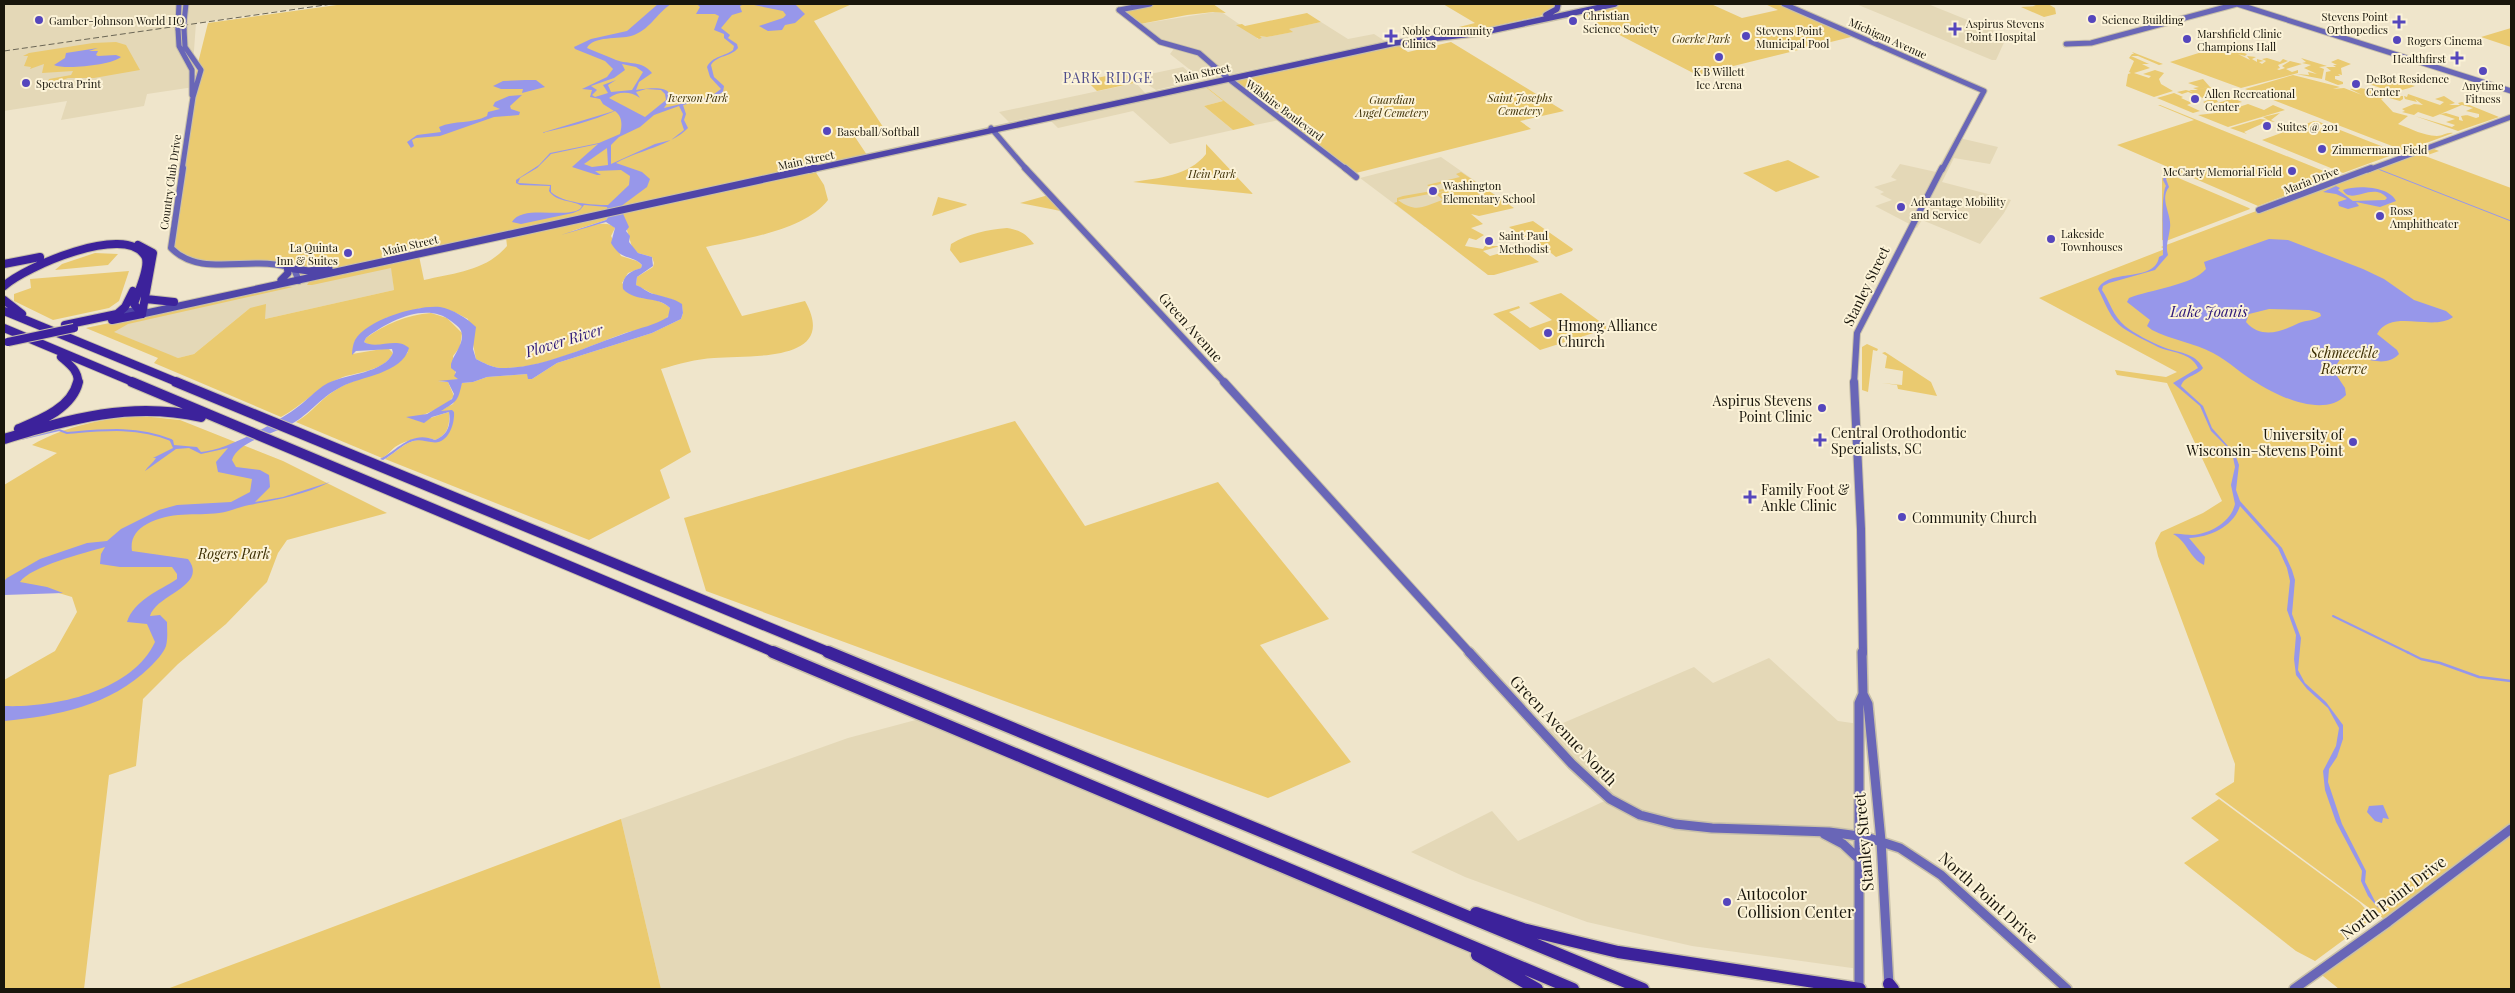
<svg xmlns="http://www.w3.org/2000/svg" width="2515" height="993" font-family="'Playfair Display',serif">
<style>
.built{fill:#e4d8b7}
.green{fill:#eaca70;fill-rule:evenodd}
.water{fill:#9797ea;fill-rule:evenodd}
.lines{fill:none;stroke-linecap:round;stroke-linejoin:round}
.stream-far2{stroke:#9797ea;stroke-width:1}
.stream-far1{stroke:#9797ea;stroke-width:2}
.stream{stroke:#9797ea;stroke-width:2.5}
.secondary-far3-casing{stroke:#c8c0a9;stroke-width:7}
.secondary-far2-casing{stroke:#c8c0a9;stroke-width:8}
.secondary-far1-casing{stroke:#c8c0a9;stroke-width:10}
.secondary-casing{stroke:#c8c0a9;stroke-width:12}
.primary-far1-casing{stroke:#c8c0a9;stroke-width:8}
.primary-casing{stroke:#c8c0a9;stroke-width:9}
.highway-far2-casing{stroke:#c8c0a9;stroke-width:10}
.highway-far1-casing{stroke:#c8c0a9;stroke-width:12}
.highway-casing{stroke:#c8c0a9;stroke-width:15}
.secondary-far3{stroke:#6966b7;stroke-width:5}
.secondary-far2{stroke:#6966b7;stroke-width:6}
.secondary-far1{stroke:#6966b7;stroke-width:8}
.secondary{stroke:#6966b7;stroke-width:9}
.primary-far1{stroke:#4f45a8;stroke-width:5.5}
.primary{stroke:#4f45a8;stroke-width:7}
.highway-far2{stroke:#3c229b;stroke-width:8}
.highway-far1{stroke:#3c229b;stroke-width:10}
.highway{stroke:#3c229b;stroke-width:12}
.rail{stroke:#6b6655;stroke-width:1;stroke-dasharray:6 3;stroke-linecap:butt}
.secondary-bridge-casing{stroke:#c8c0a9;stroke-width:7;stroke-linecap:butt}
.highway-bridge-casing{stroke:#c8c0a9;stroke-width:10;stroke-linecap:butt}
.secondary-bridge{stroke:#6966b7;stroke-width:5}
.highway-bridge{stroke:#3c229b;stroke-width:8}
.poi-dot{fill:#5546bd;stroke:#fcf3d8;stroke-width:2}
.labels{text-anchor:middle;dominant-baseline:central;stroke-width:4;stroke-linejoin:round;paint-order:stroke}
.far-poi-label{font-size:11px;fill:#19160c;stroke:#fcf3d8;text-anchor:start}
.far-park-label{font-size:11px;font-style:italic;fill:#3c2e03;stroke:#fcf3d8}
.far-street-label{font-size:11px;fill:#19160c;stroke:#fcf3d8}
.far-quarter-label{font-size:14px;letter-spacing:1px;fill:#4f4e8c;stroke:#fcf3d8}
.street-label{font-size:14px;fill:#19160c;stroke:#fcf3d8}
.poi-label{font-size:14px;fill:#19160c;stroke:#fcf3d8;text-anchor:start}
.park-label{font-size:14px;font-style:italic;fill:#3c2e03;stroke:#fcf3d8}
.water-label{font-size:15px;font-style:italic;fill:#2c1777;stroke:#fcf3d8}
.near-street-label{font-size:16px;fill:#19160c;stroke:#fcf3d8}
.near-poi-label{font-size:16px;fill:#19160c;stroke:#fcf3d8;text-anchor:start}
</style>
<rect width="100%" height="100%" fill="#efe5cb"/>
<!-- built -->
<path class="built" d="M4 4H327L196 23 192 77 195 82 194 87 147 94 144 106 61 120 67 101 4 111Z
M1856 4H1928L2007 36 1996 60H1992Z
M1215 12 1223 13 1258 37 1257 39 1262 38 1260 36 1267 37 1292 32 1288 29 1321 22 1348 39 1374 34 1385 41 1203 80 1170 54 1176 46 1162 41 1140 24Z
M1183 67 1198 80 1156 90 1136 77Z
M1228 81 1279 120 1255 125 1204 85Z
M1136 83 1145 93 1009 122 999 112Z
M1203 85 1223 101 1204 106 1233 130 1170 144 1133 111 1058 128 1049 119Z
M1955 137 1998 147 1990 164 1954 158 1942 182 2011 200 2004 213 1980 244 1922 220 1917 228 1875 206 1892 200 1880 194 1884 192 1874 187 1897 180 1891 177 1900 164 1936 172Z
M1441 157 1508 204 1425 227 1360 178Z
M391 263 394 290 265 319 250 308 194 354 178 358 86 328Z
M1769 658 1838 721 1859 724V969L1692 946 1587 922 1465 877 1411 852 1492 811 1518 841 1609 799 1542 732 1694 667 1713 683Z
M927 717 1463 943 1537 989H661L621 819 848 738Z"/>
<!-- green -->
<path class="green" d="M344 4H852L814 21 885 130 855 137 867 155 298 276 287 265 220 263 184 259 171 244 197 67 208 23Z
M1158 4H1213L1226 13 1213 12 1187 15 1140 24 1124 11Z
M1443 4H1556V7L1540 16 1490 27 1444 34 1439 32 1475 23Z
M1615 4H1711L1742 18 1778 10 1765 4H1779L1855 36 1697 75 1575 12Z
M2031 4H2048L2055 8 2056 14 2044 17 2021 7 2036 6Z
M1307 13 1321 22 1289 29 1293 32 1267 37 1260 36 1262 38 1259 39 1236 25 1242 24 1245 26Z
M2511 28V47L2481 37Z
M116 42 126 45 140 70 94 78H68L46 86 49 79 71 75 73 71 42 73 44 64 30 69 31 67 24 66 28 56H23L29 53 93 43Z
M1451 42 1564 111 1520 121 1531 129 1356 173 1232 80 1396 44 1408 52Z
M2221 46 2245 49 2244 53 2247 54 2245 56 2238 54 2250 60 2247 56 2256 57 2252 59 2257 62V59L2264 61 2259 62 2262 64 2266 61 2262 59 2267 58 2280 62 2283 59 2288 61 2278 65 2280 68 2277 69 2279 70 2285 68 2282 66 2290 61 2302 64 2286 69 2292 72 2298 70V73L2241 88 2170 62Z
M2132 52 2163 64 2159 65 2138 56H2131L2149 64H2142L2150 68 2134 73 2149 78 2151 76 2143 74 2155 70 2164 73 2159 79 2161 84 2173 91 2154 97 2126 86 2128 74 2131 73 2129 72 2134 61 2129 58 2132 54H2134Z
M2301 58 2327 66 2319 67 2324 69 2322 79 2296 74 2309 75 2308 72 2317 74 2304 68 2311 65 2302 63 2306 62Z
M2338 59 2351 64 2341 68 2342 75 2338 74 2340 76H2335V79L2343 82V84L2338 85 2325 80 2326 72 2331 71 2326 67H2336L2333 65H2337L2331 62Z
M1127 72 1139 82 1097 91 1086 80Z
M2293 75 2340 87 2333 89 2344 88 2362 95 2350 89 2360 88 2377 91V89L2394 96H2403V99L2400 101 2386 97 2381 99 2393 112 2408 116 2398 124C2415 130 2421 135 2437 136 2443 136 2447 132 2453 133L2405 151 2245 89Z
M2372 78C2387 83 2401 81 2415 86 2392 94 2390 91 2369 84Z
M2203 79 2210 87 2198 89 2211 87 2220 96 2216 99 2218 102 2209 105 2203 102 2208 100 2188 92 2182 94 2177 92 2186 90 2193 92 2189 90H2198L2193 88 2199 87 2188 83Z
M1203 85H1204L1255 125 1233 130 1204 106 1223 101Z
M2174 93 2183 97 2181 98 2192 103 2187 105 2200 111 2193 113 2157 98Z
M2408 94 2440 105 2444 102 2435 99 2444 96 2455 103 2449 105H2460L2458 103 2462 102 2499 117 2458 131 2415 116 2452 127 2455 125 2440 120 2446 122 2455 119 2440 114 2446 113 2459 117V120L2463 121 2461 116 2467 115 2461 113 2476 118 2479 117V114L2466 111 2473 108 2462 105 2433 117 2418 112 2414 115 2402 112 2405 111 2402 109 2414 104 2423 105 2415 99 2417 102 2405 99 2404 96 2407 97Z
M2233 98 2242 102 2234 104 2239 107 2248 104 2264 110 2273 105 2285 110 2228 127 2198 115 2225 112 2220 109 2223 107 2212 105Z
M2158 105H2160L2336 176 2258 206 2117 145 2194 120Z
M2280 113 2271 120 2275 122 2268 121 2244 132 2247 134 2230 128 2260 119 2268 120 2263 117Z
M2314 121H2317L2399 153 2387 152 2392 155 2343 173 2262 140Z
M1206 144 1253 194 1133 182C1158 178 1189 176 1206 154Z
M2434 149 2439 151 2425 156 2511 188V989H2339L2318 972 2388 922 2215 794 2234 782 2235 764 2158 556 2155 543 2161 532 2203 513 2222 501 2167 383 2117 375 2115 370 2166 377 2177 372 2039 298 2165 249 2161 247 2413 152 2419 154Z
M1788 160 1820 177 1776 192 1743 173Z
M815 171 824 185 828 200C804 231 743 239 706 247L742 316 805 301C840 363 750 355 714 358 696 359 679 364 661 369L691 452 660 470 670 498 589 540 385 459C402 448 411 434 435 442 449 434 453 429 454 412L439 411 453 404 462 383 473 382 487 377 527 374 532 379 557 363 652 333 681 319 683 313 682 305C672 297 661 298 651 293 645 290 641 287 636 285L637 277 653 267 654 263 652 257 638 253 632 247 622 213Z
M2162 171 2249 208 2250 209 2166 241 2162 240Z
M1461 172 1514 208 1479 216 1471 214 1483 224 1471 228 1484 235 1476 240 1469 238 1465 246 1483 249 1485 246H1500L1483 251 1490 256 1519 248 1539 262 1494 275H1488L1394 203 1397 202V198L1403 196 1449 188 1444 183 1430 187 1427 185 1460 177 1456 174ZM1445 191 1436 194 1443 200C1423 206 1417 214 1398 200Z
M1048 196 1061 211 1020 203 1045 196Z
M938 197 966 204 967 205 932 216Z
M609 215 606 220 569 232C581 230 606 217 615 228L611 236 621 256 637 261 642 265 641 268 628 273 622 283 641 298C648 297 664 302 670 308V314C661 327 639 329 625 333 588 346 541 370 500 368 491 367 484 363 476 359L468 319 452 311 421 308 386 318 355 341 352 354 388 348 393 353C386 370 359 372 343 377 319 386 303 405 281 417L154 363 158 358 86 328 282 287H293L128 324 114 332 178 358 194 354 250 308 266 304 265 319 394 290 391 268 312 285H307L309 282 419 256 424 280C454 273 486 271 507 246L506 237Z
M1533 221 1573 249 1572 251 1556 257 1531 237 1525 238 1509 227Z
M1007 228C1020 230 1026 234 1034 244L960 263 950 250 951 244C969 233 987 230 1007 228Z
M95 253 118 254 108 265 55 270 62 264Z
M129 271 119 301 109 308 53 320 14 301V294L31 288 30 279Z
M1561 293 1606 326V329L1540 350 1493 314 1519 306 1520 308 1509 312 1530 328 1552 320 1529 303Z
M431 313 447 318 462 333 460 347 453 356 456 376 459 379 438 382H448L454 396 446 405 414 419 430 418 449 412C450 425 448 435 435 440 424 435 405 440 395 447 390 451 388 455 382 458L296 422C312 413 322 397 339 388 363 374 389 375 408 352L377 345 372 346 364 342 366 338C385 324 407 315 431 313Z
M1867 344 1878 349 1877 351 1873 350 1868 392 1862 390V347Z
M1885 352 1931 382 1937 396 1898 389 1897 385 1882 383 1902 385 1903 371 1885 368 1887 356 1882 353Z
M142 416 180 420 283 461 387 513 287 540 278 553 267 582 257 592 226 624 178 664 143 699 136 766 109 775 84 989H4V680L55 651 77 612 72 597 52 591 4 593V485L57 453 32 445C65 426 104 418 142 416Z
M1015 421 1085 526 1218 482 1329 619 1260 645 1351 762 1268 798 706 591 684 518Z
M2219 799 2360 903 2370 914 2372 919 2315 961 2296 951 2184 863 2219 840 2191 818Z
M621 819 661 989H167Z"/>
<!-- water -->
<path class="water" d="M658 4H671C656 14 649 31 631 36 620 39 592 36 587 48 596 52 607 56 616 60 629 65 642 60 652 73L639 82 636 90C643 89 678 83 668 102 667 104 665 106 664 108L710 97 721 89 710 77 707 67C712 56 724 57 733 50L734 46 724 38V34L714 30 719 16 715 14H696L700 7 697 4H744L740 6 742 12 732 15 721 28 730 35 728 38 737 44 738 48C731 57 717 55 711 65L714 77 724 86 723 92 713 98 683 105 686 114 684 120 688 128C672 145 637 151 616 163L642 172 650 179 647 187 620 207 629 227 626 231 630 236 629 242 638 253 652 257 653 266 637 277 636 285C642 287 648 293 654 294 664 297 673 298 682 304L683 313 681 319 652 333 557 363 532 379H528L527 374 487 377 473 382 462 383C458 400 458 401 441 411L452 410 454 412C455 424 448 446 431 442 424 441 421 439 413 441 401 445 394 454 383 460L380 459C398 450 411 430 435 440 448 435 451 425 449 412L432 417 424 423 406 417 427 414 452 399 454 394 448 382 438 381 458 379 454 376 456 372 451 368V364C454 354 462 346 462 336 462 328 456 325 451 321 426 301 387 322 366 338L364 342C377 350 397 336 409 348 402 374 361 376 341 387 319 398 309 416 286 427 270 434 237 443 232 460L236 467 260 470 269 475 270 487 255 502 283 497 330 482C304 495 277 500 249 505 239 507 229 512 219 513 195 516 170 511 147 524 136 530 130 539 132 551L188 559C209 586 156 594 150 616L160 615 167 622C167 630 168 638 166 646 163 654 156 661 150 667 110 706 57 716 4 721V706C53 708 132 692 155 642L147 624 127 622C134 600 159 591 177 579V574L172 567H120L100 564 101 554 105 547C85 553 31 566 20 582L47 587 63 593 4 595V581L7 578 40 559 87 543 107 541 121 529 159 510 177 505 231 502 250 492 252 479 218 472 216 462 228 448 201 454 189 448 176 449 145 471C148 466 153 463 156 458H153L173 448 169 439 173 440 174 445 197 447 201 452C225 451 274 424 295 409 307 401 315 390 328 383 347 374 384 373 393 353L392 349 356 351 352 355C352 350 353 344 355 340 368 319 417 305 440 307 452 309 467 318 476 327L473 349 476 359C484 363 491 367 500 368 541 369 588 346 626 333 640 328 655 325 668 317L670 308C657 295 636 303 623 289 621 277 630 271 641 268L642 265C632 254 622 262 611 243L615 228 606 222 561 235 606 220 609 216 607 207 584 205 580 210 573 213 521 224 512 222C522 204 565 219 580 209L582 206C572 200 556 202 549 191L550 186 520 185 516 183V180L539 165 550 153 599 143 620 134C622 126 623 117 615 111 592 121 565 128 541 133L614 111 603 104 600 99 590 97 592 90 582 89 607 77 613 69 605 61 575 49 574 47 591 39 627 31ZM622 64 636 67 643 72 632 90 611 92 608 85 616 80 603 85 608 93 595 97 592 95 597 90 591 86 614 78 625 70ZM646 89 661 90 665 94 666 100 645 117 609 98C618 91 631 91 640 98L636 92ZM679 106 683 114 681 121 684 130 671 140 655 144 611 164V145L619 137 640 127 654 115ZM598 144 572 167 597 175H601L595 171 621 170 630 176 629 185 608 205C592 205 563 203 551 192V185L518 183 520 178 537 168 551 154ZM607 148 608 165 592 167 584 164Z
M749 4H795L805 14 795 23 785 25 782 30 768 31 759 26 783 18 786 15 783 11Z
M98 48 89 51H98L96 55 98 56 116 55 121 57C112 65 65 70 54 65L65 58 66 53Z
M525 80H536L545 87 522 93 523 89H501L493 86 503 81Z
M522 95 510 106 511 109 520 112 519 115 494 117 440 136 416 138 412 140 414 146 411 148 407 142 417 135 441 132 439 127C455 120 472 124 487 116L488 112 500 109 493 106 495 102 509 96Z
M2164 172 2169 175 2166 179 2169 187C2159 200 2172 214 2170 228 2169 237 2165 246 2168 255L2155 270 2109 283 2103 286 2102 290C2110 302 2113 316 2125 326 2135 334 2151 342 2163 347 2177 353 2195 352 2203 368 2197 376 2184 376 2181 386L2203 406 2212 428 2235 454 2239 465 2236 490 2240 501 2282 548 2292 570 2295 580 2292 614 2301 638 2298 670 2305 683 2326 702 2343 725V739L2337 757 2329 769 2328 782 2342 824 2366 871 2365 882 2379 909 2368 896 2361 881 2362 871 2336 822 2325 790 2323 771 2336 746 2339 728 2328 708 2307 689 2296 675 2294 659 2296 635 2287 610 2290 581 2287 568 2278 548 2240 506C2233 527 2210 537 2189 538L2205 557 2204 565C2189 558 2188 542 2173 534 2179 533 2186 535 2192 535 2210 534 2231 522 2235 504L2231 485 2235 467 2233 457 2227 447 2211 431 2200 406 2173 383 2198 368C2191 352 2171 353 2158 347 2147 341 2133 335 2123 328 2110 319 2105 302 2098 289 2108 268 2155 283 2159 257L2163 255C2163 243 2161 192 2166 186L2163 180Z
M2336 186 2340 188 2338 190 2353 201 2385 200 2387 198C2373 181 2351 206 2343 190 2357 185 2389 186 2396 201L2380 207 2356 202 2359 206 2348 209 2339 206 2338 202 2347 199 2336 194 2323 192Z
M2269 239 2288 240 2363 269 2384 279 2414 300 2446 311 2453 317C2433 332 2391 308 2377 334L2397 350 2399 354C2384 370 2362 355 2343 355L2333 370 2345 388 2346 395C2324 418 2279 397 2257 383 2241 374 2230 362 2213 353 2194 343 2172 340 2152 330L2147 326 2150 320 2127 302 2129 298C2149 290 2193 285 2206 269L2204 262ZM2269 309 2309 310 2320 313 2321 316C2314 321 2307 320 2299 323 2282 331 2262 340 2246 322L2249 314Z
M2383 805 2389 819 2383 818 2382 823 2375 821 2367 812 2369 806Z"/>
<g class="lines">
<!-- stream-far2 -->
<path class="stream-far2" d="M2378 169 2511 221"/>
<!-- stream-far1 -->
<path class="stream-far1" d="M21 439 59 430 67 433C103 430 137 426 171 440
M2333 616 2409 653"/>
<!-- stream -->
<path class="stream" d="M2407 652 2421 659 2440 663 2479 677 2511 681"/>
<defs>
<path id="secondary-far3" d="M1784 4 1984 91 1942 170
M2237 4 2511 91
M1119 10 1160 42 1199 53 1230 80 1347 170
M1119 10 1150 4
M184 22 186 4
M178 23 179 4
M178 29 179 46 192 70V95
M2066 44 2091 43 2237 4
M991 128 1027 170
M182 170 193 97 201 70 185 47 184 29
M2368 170 2511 117"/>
<path id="secondary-far2" d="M183 168 171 248C202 280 254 253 294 269L299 281
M1025 168 1225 383
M1345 168 1356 177
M2259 210 2371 168
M1854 383 1857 333 1942 168"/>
<path id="secondary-far1" d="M1224 382 1470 653
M1854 382 1861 529 1863 653"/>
<path id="secondary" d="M1469 652 1572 764 1610 799 1640 815 1675 824 1712 828 1829 832 1866 837 1900 848 1941 875 2067 989
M1862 652 1863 694 1868 704 1881 841 1889 986
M1824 834 1843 844 1860 860
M1859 989V703L1863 694
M2294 989 2388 922 2511 829"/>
<path id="primary-far1" d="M1546 15 1557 9 1558 4
M809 170 1395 43 1480 33 1615 4"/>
<path id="primary" d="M294 269 309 271 329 268
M281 280 288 273 287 265
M117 314 144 309
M142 314 815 168"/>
<path id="highway-far2" d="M138 245 153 253 142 314
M4 264 40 257
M4 286C25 267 125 223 145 256 151 266 137 294 134 304L142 314
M146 299 174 302
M4 300 22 314
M4 311 179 383
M112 320 142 314
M65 325 117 314 125 307 133 291
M4 328 135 383
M61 357C69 364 79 371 78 383"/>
<path id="highway-far1" d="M132 382 776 653
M176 382 831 653
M19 429C41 420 72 408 78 382
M4 439C71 419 131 401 201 417"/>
<path id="highway" d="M773 652 1573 989
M828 652 1643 989
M1476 913 1523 929 1618 952 1860 989
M1477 955 1537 989
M1889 984 1893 989"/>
</defs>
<!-- secondary-far3 casing -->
<use href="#secondary-far3" class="secondary-far3-casing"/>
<!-- secondary-far2 casing -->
<use href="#secondary-far2" class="secondary-far2-casing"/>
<!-- secondary-far1 casing -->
<use href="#secondary-far1" class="secondary-far1-casing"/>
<!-- secondary casing -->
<use href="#secondary" class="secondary-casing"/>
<!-- primary-far1 casing -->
<use href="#primary-far1" class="primary-far1-casing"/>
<!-- primary casing -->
<use href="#primary" class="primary-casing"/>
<!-- highway-far2 casing -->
<use href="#highway-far2" class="highway-far2-casing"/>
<!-- highway-far1 casing -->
<use href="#highway-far1" class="highway-far1-casing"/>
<!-- highway casing -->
<use href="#highway" class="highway-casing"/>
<!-- secondary-far3 -->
<use href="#secondary-far3" class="secondary-far3"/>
<!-- secondary-far2 -->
<use href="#secondary-far2" class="secondary-far2"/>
<!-- secondary-far1 -->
<use href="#secondary-far1" class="secondary-far1"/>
<!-- secondary -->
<use href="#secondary" class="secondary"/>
<!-- primary-far1 -->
<use href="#primary-far1" class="primary-far1"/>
<!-- primary -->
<use href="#primary" class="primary"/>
<!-- highway-far2 -->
<use href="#highway-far2" class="highway-far2"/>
<!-- highway-far1 -->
<use href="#highway-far1" class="highway-far1"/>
<!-- highway -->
<use href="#highway" class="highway"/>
<!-- rail -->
<path class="rail" d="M4 51 332 4"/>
<defs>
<path id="secondary-bridge" d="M184 22V29
M178 23V29"/>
<path id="highway-bridge" d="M8 342 74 328"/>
</defs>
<!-- secondary-bridge casing -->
<use href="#secondary-bridge" class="secondary-bridge-casing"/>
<!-- highway-bridge casing -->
<use href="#highway-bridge" class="highway-bridge-casing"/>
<!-- secondary-bridge -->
<use href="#secondary-bridge" class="secondary-bridge"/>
<!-- highway-bridge -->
<use href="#highway-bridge" class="highway-bridge"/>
</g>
<!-- markers -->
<g class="poi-dot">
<circle cx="2092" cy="19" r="5"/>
<circle cx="39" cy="20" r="5"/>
<circle cx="1573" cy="21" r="5"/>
<path d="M2396.5 14.5h5v5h5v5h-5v5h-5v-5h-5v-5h5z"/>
<path d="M1952.5 21.5h5v5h5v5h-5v5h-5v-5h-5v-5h5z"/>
<path d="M1388.5 28.5h5v5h5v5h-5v5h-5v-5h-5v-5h5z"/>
<circle cx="1746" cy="36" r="5"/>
<circle cx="2187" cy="39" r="5"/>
<circle cx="2397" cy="40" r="5"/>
<circle cx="1719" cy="57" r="5"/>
<path d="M2454.5 50.5h5v5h5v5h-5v5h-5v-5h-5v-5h5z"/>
<circle cx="2483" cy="71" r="5"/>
<circle cx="26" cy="83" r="5"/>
<circle cx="2356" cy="84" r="5"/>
<circle cx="2195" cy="99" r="5"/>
<circle cx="2267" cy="126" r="5"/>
<circle cx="827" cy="131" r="5"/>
<circle cx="2322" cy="149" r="5"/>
<circle cx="2292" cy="171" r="5"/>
<circle cx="1433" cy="191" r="5"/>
<circle cx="1901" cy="207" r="5"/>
<circle cx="2380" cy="216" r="5"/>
<circle cx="2051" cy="239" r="5"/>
<circle cx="1489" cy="241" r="5"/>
<circle cx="348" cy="253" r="5"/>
<circle cx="1548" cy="333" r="5"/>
<circle cx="1822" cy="408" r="5"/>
<path d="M1817.5 432.5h5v5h5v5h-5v5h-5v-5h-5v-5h5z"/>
<circle cx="2353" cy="442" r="5"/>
<path d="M1747.5 489.5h5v5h5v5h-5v5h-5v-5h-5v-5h5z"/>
<circle cx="1902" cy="517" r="5"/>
<circle cx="1727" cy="902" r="5"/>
</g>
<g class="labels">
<!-- far-poi labels -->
<g class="far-poi-label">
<text x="1583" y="15">Christian<tspan x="1583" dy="13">Science Society</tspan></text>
<text x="2388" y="16" text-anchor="end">Stevens Point<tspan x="2388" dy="13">Orthopedics</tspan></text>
<text x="2102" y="19">Science Building</text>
<text x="49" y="20">Gamber-Johnson World HQ</text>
<text x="1966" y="23">Aspirus Stevens<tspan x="1966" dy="13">Point Hospital</tspan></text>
<text x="1402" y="30">Noble Community<tspan x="1402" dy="13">Clinics</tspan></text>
<text x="1756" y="30">Stevens Point<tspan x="1756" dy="13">Municipal Pool</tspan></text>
<text x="2197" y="33">Marshfield Clinic<tspan x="2197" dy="13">Champions Hall</tspan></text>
<text x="2407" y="40">Rogers Cinema</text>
<text x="2446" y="58" text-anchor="end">Healthfirst</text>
<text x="1719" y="71" text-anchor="middle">K B Willett<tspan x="1719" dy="13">Ice Arena</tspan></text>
<text x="2366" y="78">DeBot Residence<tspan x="2366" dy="13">Center</tspan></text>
<text x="36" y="83">Spectra Print</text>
<text x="2483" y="85" text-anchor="middle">Anytime<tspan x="2483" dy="13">Fitness</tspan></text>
<text x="2205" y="93">Allen Recreational<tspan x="2205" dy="13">Center</tspan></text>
<text x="2277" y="126">Suites @ 201</text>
<text x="837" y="131">Baseball/Softball</text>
<text x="2332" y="149">Zimmermann Field</text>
<text x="2282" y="171" text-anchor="end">McCarty Memorial Field</text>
<text x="1443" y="185">Washington<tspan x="1443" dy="13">Elementary School</tspan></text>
<text x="1911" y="201">Advantage Mobility<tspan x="1911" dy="13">and Service</tspan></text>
<text x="2390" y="210">Ross<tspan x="2390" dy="13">Amphitheater</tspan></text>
<text x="2061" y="233">Lakeside<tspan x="2061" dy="13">Townhouses</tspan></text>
<text x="1499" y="235">Saint Paul<tspan x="1499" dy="13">Methodist</tspan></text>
<text x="338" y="247" text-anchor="end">La Quinta<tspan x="338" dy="13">Inn &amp; Suites</tspan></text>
</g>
<!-- far-park labels -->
<g class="far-park-label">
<text x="1701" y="38">Goerke Park</text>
<text x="698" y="97">Iverson Park</text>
<text x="1520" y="97">Saint Josephs<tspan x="1520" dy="13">Cemetery</tspan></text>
<text x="1392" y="99">Guardian<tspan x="1392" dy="13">Angel Cemetery</tspan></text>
<text x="1212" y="173">Hein Park</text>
</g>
<!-- far-street labels -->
<g class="far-street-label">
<text transform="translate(1888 38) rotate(24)">Michigan Avenue</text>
<text transform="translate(1202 73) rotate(-12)">Main Street</text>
<text transform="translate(1285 110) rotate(37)">Wilshire Boulevard</text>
<text transform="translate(806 160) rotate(-12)">Main Street</text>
<text transform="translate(2311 180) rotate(-21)">Maria Drive</text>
<text transform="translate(170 182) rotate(-82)">Country Club Drive</text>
<text transform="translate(410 245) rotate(-13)">Main Street</text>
</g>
<!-- far-quarter labels -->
<g class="far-quarter-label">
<text x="1108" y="77">PARK RIDGE</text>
</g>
<!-- street labels -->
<g class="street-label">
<text transform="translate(1866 286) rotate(-64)">Stanley Street</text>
<text transform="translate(1191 327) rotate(48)">Green Avenue</text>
</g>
<!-- poi labels -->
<g class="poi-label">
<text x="1558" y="325">Hmong Alliance<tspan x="1558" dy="16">Church</tspan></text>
<text x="1812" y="400" text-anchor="end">Aspirus Stevens<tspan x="1812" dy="16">Point Clinic</tspan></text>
<text x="1831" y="432">Central Orothodontic<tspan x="1831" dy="16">Specialists, SC</tspan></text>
<text x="2343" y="434" text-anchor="end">University of<tspan x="2343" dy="16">Wisconsin–Stevens Point</tspan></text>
<text x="1761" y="489">Family Foot &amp;<tspan x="1761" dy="16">Ankle Clinic</tspan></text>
<text x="1912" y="517">Community Church</text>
</g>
<!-- park labels -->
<g class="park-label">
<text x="2344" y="352">Schmeeckle<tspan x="2344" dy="16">Reserve</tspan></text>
<text x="234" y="553">Rogers Park</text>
</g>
<!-- water labels -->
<g class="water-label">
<text x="2209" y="311">Lake Joanis</text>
<text transform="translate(564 340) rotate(-17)">Plover River</text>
</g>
<!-- near-street labels -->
<g class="near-street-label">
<text transform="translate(1564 730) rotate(46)">Green Avenue North</text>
<text transform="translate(1863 842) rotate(-95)">Stanley Street</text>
<text transform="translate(1989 897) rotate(42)">North Point Drive</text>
<text transform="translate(2393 897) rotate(-37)">North Point Drive</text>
</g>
<!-- near-poi labels -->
<g class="near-poi-label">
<text x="1737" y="893">Autocolor<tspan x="1737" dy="18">Collision Center</tspan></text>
</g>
</g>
<!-- border -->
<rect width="2515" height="993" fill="none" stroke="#19160c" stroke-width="10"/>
</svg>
